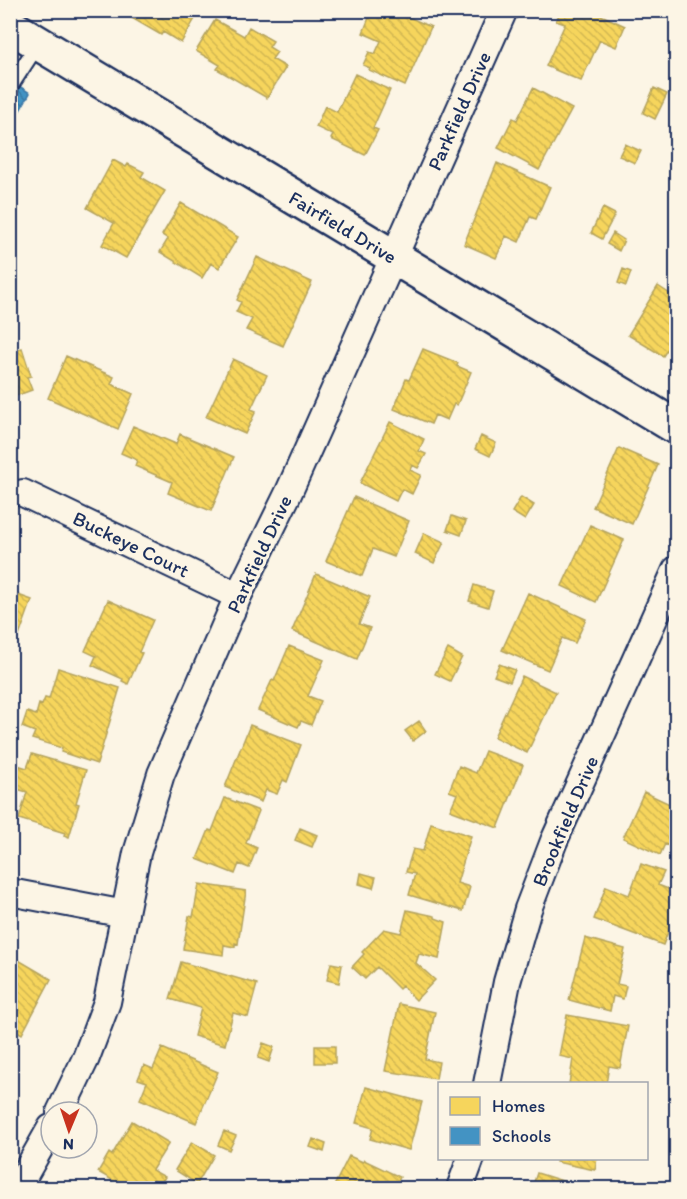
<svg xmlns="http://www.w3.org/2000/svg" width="687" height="1199" font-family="Itim,sans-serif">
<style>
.homes{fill:url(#homes-back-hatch);stroke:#b4a35d;stroke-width:1.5}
.schools{fill:url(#schools-back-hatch);stroke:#3775a5;stroke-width:1.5}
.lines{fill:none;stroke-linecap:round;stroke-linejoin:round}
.service-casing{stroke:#1b2f5e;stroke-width:18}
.minor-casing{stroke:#1b2f5e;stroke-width:30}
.tertiary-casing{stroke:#1b2f5e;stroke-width:38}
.service{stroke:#fcf5e5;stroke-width:14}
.minor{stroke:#fcf5e5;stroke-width:26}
.tertiary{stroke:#fcf5e5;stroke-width:33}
.labels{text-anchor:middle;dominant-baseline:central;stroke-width:6;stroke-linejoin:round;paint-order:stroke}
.street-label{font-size:20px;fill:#1b2f5e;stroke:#fcf5e5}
</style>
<defs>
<pattern id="homes-back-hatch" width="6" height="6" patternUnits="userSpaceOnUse" patternTransform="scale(1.5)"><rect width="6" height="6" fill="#f6d55c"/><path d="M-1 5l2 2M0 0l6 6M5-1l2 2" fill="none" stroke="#d2b752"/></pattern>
<pattern id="schools-back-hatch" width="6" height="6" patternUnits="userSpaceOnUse" patternTransform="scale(1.5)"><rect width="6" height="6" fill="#4393c3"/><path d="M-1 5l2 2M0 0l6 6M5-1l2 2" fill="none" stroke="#3778a2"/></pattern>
</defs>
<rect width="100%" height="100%" fill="#fcf5e5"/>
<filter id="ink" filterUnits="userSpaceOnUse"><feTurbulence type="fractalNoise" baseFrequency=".0167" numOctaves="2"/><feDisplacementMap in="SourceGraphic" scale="12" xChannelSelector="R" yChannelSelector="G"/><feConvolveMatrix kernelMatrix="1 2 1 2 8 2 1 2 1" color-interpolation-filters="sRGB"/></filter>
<g filter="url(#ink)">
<!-- homes -->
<path class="homes" d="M118 10H200L181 43 163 32 161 35Z
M372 10H393L431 27 405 86 369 70 370 68 363 65 369 52 375 54 381 41 363 33Z
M561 10H590L625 26 616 47 600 40 581 81 546 66 565 24 556 21Z
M215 20 244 36 249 27 273 41 269 47 277 52 272 59 286 67 267 98 217 69 220 65 196 51Z
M355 74 390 90 373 128 378 130 365 155 331 139 333 135 316 127 325 106 337 112Z
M533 88 572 109 539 170 498 148 513 118 517 120Z
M654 88 667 94 655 119 643 113Z
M625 144 641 151 635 163 619 156Z
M113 160 126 167 128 164 144 172 141 177 165 191 126 258 102 245 114 223 87 208Z
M497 163 550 187 536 219 530 217 519 242 506 236 496 258 464 244Z
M181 203 238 237 219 268 211 263 202 278 160 252 168 239 162 235Z
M603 208 615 214 602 239 591 233Z
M613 233 624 240 619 251 607 244Z
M257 257 312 282 283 346 246 330 252 319 236 312 241 302 237 300Z
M623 269 631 272 626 286 618 283Z
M658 286 676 298V342L673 340 663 356 628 335Z
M22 348 31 376 27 377 32 390 10 398V352Z
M423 349 458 363 457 366 471 372 457 405 454 404 447 420 435 415 431 424 394 409 406 379 409 380Z
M66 356 114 377 111 384 133 394 118 429 48 398Z
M233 359 267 375 251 409 256 411 245 434 206 417Z
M390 422 424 439 419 451 426 454 418 468 412 465 410 470 421 475 412 494 402 489 396 501 360 483Z
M133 426 176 444 180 434 234 457 211 511 168 493 172 482 135 466 137 460 121 453Z
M481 436 496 443 490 456 475 449Z
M619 448 658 465 632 524 593 507Z
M354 497 409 521 394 557 373 549 362 576 326 561Z
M521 497 534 505 525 520 512 512Z
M452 516 466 521 461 535 447 530Z
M590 525 624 540 596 602 562 586Z
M424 533 444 542 434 563 415 554Z
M316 574 370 597 359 624 370 628 357 659 292 631Z
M474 585 493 591 488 607 469 601Z
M10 592 32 600 19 636 16 635 10 649Z
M528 593 586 619 575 643 562 638 548 670 502 650Z
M108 600 153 620 139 652 142 653 128 684 122 681 123 679 92 665 96 656 85 651Z
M289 646 324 660 308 696 321 701 311 725 301 721 298 727 258 710 272 680 274 681Z
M448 649 462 657 450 681 435 674Z
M499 664 515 670 510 682 494 676Z
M58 668 120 688 97 764 61 752 62 748 32 739 35 732 22 727 27 712 36 715 39 704 42 705 45 698 49 699Z
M522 676 556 692 527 753 494 737Z
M419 721 426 731 413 741 405 731Z
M250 725 301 745 287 782 283 780 277 794 266 790 261 802 225 787Z
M485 751 523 765 498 828 450 810 457 794 449 791 459 766 476 773Z
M32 754 86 770 76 803 79 804 69 837 64 835 65 833 19 819 27 792 10 787V765L11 763 27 768Z
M676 760V783L668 779Z
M644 792 676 807V849L665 844 660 855 623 838Z
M225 798 259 811 246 843 257 848 249 868 239 864 235 874 197 859 209 830 212 831Z
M431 823 471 836 457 883 470 887 463 911 409 895 415 874 406 872 413 849 423 851Z
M300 828 317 835 312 847 295 840Z
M641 864 664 872 658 885 676 892V911L663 945 594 919 606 886 629 895Z
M361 873 376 877 373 888 359 884Z
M199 884 246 891 238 944 235 943V947L224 945 223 955 183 949 189 916 193 917Z
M407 910 435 916V918L446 922 439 959 419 954 416 963 435 980 416 1000 402 986 399 989 377 967 365 979 352 967 364 954 362 952 384 929 401 933Z
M585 938 625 949 617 984 626 986 623 999 613 996 610 1011 569 1000Z
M15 958 51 979 22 1034 10 1027V965Z
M181 962 257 984 248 1017 233 1013 225 1045 194 1036 201 1008 170 999Z
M331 963 342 965 339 983 327 980Z
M399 1004 435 1012 425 1059 439 1062 436 1079 385 1071Z
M567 1015 628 1026 620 1068 609 1066 606 1084H569L573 1059 559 1056Z
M263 1043 274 1047 269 1062 258 1058Z
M315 1046H335V1063H315Z
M162 1048 218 1072 196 1123 140 1099 147 1082 138 1079 144 1065 153 1069Z
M366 1087 422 1102 409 1150 370 1139 373 1128 356 1123Z
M132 1121 169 1143 152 1170 165 1177 158 1188H126L98 1172 109 1153 112 1155Z
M224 1131 236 1136 229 1150 218 1145Z
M313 1139 326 1144 324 1152 310 1147Z
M192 1142 214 1155 197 1184 175 1170Z
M349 1156 363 1162 364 1160 400 1177 395 1188H333Z
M557 1158H597L595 1170 556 1162Z
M537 1173 585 1188H532Z"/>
<!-- schools -->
<path class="schools" d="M19 86 30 93 15 119 10 116V100Z"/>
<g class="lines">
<defs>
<path id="service" d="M10 87 38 44"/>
<path id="minor" d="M23 493 238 596
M10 892 125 914
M487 1084 507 982 528 909 554 841 676 570
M60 1112 86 1058 107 1002 137 853 161 774 238 596 288 494 504 10
M17 1188 51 1128
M460 1188 471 1158"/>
<path id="tertiary" d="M10 26 676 427"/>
</defs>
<!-- service casing -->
<use href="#service" class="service-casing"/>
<!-- minor casing -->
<use href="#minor" class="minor-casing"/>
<!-- tertiary casing -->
<use href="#tertiary" class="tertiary-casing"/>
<!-- service -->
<use href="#service" class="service"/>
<!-- minor -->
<use href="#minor" class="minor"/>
<!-- tertiary -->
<use href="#tertiary" class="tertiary"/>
</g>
</g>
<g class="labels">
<!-- street labels -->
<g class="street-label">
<text transform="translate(459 111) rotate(-66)">Parkfield Drive</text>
<text transform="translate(343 227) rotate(31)">Fairfield Drive</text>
<text transform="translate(131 544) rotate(26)">Buckeye Court</text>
<text transform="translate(259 554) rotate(-65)">Parkfield Drive</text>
<text transform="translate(565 821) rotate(-67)">Brookfield Drive</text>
</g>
</g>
<!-- margin -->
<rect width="687" height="1199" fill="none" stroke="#fcf5e5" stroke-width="36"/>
<rect x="18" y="18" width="651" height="1163" fill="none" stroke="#1b2f5e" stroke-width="2" filter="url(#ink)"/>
<!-- legend -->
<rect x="438" y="1082" width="210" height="78" fill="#fcf5e5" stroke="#a2a6af" stroke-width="1.5"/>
<rect x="450" y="1097" width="30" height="18" fill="#f6d55c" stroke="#a2a6af" stroke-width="1.5"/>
<text x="492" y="1112" font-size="18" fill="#1b2f5e">Homes</text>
<rect x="450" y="1127" width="30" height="18" fill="#4393c3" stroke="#a2a6af" stroke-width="1.5"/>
<text x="492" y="1142" font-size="18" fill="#1b2f5e">Schools</text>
<!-- north arrow -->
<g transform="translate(69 1130) rotate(182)"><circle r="28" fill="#fcf5e5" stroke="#a2a6af" stroke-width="1.5"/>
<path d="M0-4.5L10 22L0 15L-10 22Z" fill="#c8321e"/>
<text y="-9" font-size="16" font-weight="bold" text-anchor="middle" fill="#1b2f5e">N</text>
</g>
</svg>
